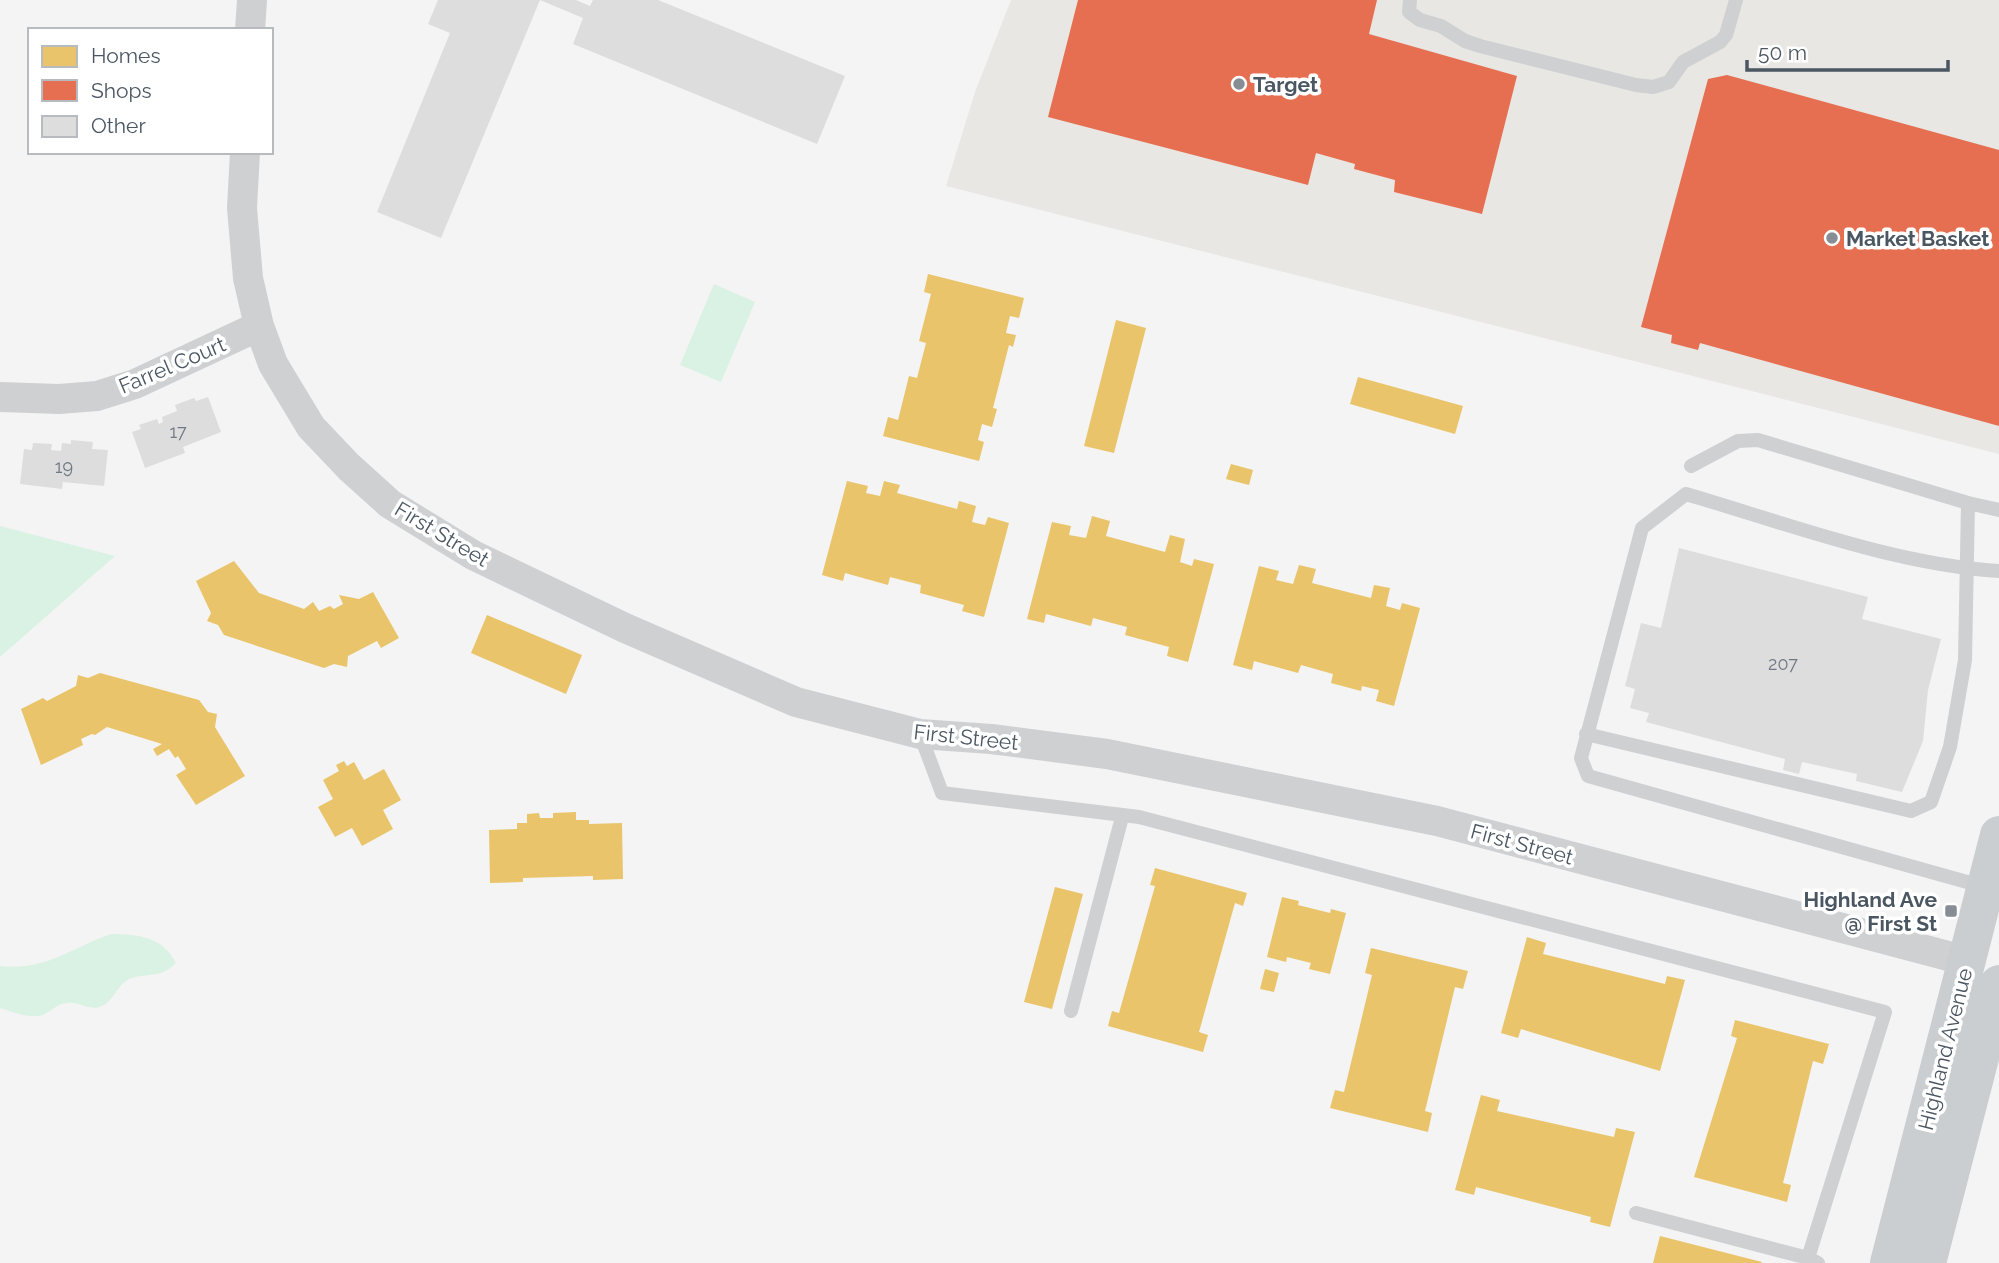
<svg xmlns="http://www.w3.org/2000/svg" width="1999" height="1263" font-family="Raleway,sans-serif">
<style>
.commercial{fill:#e8e7e3}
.green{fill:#d9f2e3}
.homes{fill:#e9c46a}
.shops{fill:#e76f51}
.building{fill:#ddddde}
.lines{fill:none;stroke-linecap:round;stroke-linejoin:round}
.service{stroke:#ced0d2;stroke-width:14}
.minor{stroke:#ced0d2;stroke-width:30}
.primary{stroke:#caced1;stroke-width:38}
.poi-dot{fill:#868d94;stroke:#fff;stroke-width:2.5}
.labels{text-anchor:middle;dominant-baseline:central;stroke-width:7;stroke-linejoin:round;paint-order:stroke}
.number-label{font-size:18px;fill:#707881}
.poi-label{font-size:21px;font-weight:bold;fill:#4a5661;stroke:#fff;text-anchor:start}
.street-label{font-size:21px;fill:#4a5661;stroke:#fff}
</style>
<rect width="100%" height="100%" fill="#f4f4f4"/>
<!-- commercial -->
<path class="commercial" d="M1011 0H1999V454L946 186 975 92Z"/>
<!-- green -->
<path class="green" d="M714 284 755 302 721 382 680 365Z
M0 526 115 556 0 657Z
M111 934C138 934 163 937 176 963 159 981 140 971 126 981 117 987 114 999 104 1005 90 1013 81 1001 67 1003 57 1003 51 1012 43 1015 29 1019 13 1012 0 1008V966C47 971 70 948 111 934Z"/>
<!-- homes -->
<path class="homes" d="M928 274 1024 298 1019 318 1010 316 1006 333 1016 335 1013 347 1009 345 993 408 997 409 992 427 982 424 978 440 984 442 979 461 883 436 888 417 898 420 909 376 917 378 926 343 919 341 931 294 924 292Z
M1116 320 1146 328 1114 453 1084 446Z
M1358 377 1463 406 1455 434 1350 404Z
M1231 464 1253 470 1249 485 1226 479Z
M847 481 868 486 866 493 880 496 884 481 900 485 897 493 957 509 959 501 976 506 972 522 985 525 988 517 1009 523 984 617 962 611 964 605 920 593 921 585 890 577 888 585 845 573 843 581 822 575Z
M1092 516 1110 521 1106 536 1165 552 1170 535 1185 539 1180 562 1192 566 1194 559 1214 564 1188 662 1167 656 1169 647 1125 635 1127 627 1093 618 1091 626 1046 614 1044 623 1027 619 1052 522 1071 526 1069 535 1086 538Z
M234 561 259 593 304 609 313 602 319 611 330 606 334 609 343 604 339 595 359 599 373 592 399 638 381 648 377 641 348 656 347 667 334 664 324 668 224 635 218 625 207 621 211 613 196 581Z
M1299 565 1316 569 1312 583 1371 598 1374 585 1390 588 1386 606 1400 610 1402 603 1420 608 1394 706 1376 701 1379 690 1362 686 1361 691 1331 683 1333 674 1301 665 1298 673 1254 661 1252 670 1233 665 1259 566 1279 571 1276 580 1293 584Z
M487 615 582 655 566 694 471 653Z
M100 673 199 700 208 712 217 714 215 727 245 776 196 805 176 775 186 769 178 756 175 758 169 749 157 756 153 749 162 744 107 727 95 735 92 734 81 739 83 745 41 765 21 709 43 698 47 701 76 686 78 675 88 678Z
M344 761 347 766 354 762 364 780 384 769 401 800 383 810 393 829 362 846 352 828 335 837 318 807 333 799 323 780 339 771 336 765Z
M576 812V820H589V824L622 823 623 879 593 880V876L523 878V882L490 883 489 830 517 829V823H527V814L539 813 540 818H553V813Z
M1155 868 1247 893 1243 906 1235 903 1199 1032 1208 1035 1203 1052 1108 1026 1112 1011 1119 1013 1155 886 1150 885Z
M1055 887 1083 894 1052 1009 1024 1002Z
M1282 897 1299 901 1298 905 1330 913 1331 909 1346 913 1330 974 1309 969 1311 963 1287 957 1286 962 1267 957Z
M1527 937 1546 943 1543 954 1665 984 1667 976 1685 980 1660 1071 1521 1029 1518 1038 1501 1033Z
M1371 948 1468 971 1463 989 1455 987 1425 1111 1432 1113 1428 1132 1330 1108 1335 1090 1344 1092 1372 975 1365 973Z
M1265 969 1279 973 1274 992 1260 989Z
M1735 1020 1829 1044 1823 1064 1813 1061 1783 1183 1791 1185 1787 1202 1694 1177 1737 1038 1731 1036Z
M1481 1095 1500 1100 1497 1111 1614 1137 1616 1128 1635 1132 1610 1227 1590 1222 1591 1217 1476 1187 1474 1195 1455 1190Z
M1660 1236 1762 1262 1761 1263H1653Z"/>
<!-- shops -->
<path class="shops" d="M1078 0H1377L1369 34 1517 76 1482 214 1394 192 1395 180 1354 169 1355 164 1316 153 1308 185 1048 117Z
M1727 75 1999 150V426L1700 343 1698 350 1671 343 1672 335 1641 327 1708 79Z"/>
<!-- building -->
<path class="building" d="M438 0H576L590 6 593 0H658L845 76 817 144 573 44 583 18 540 0 441 238 377 212 450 33 428 24Z
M208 397 221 432 183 447 185 453 145 468 132 432 141 429 139 425 157 419 159 424 163 422 162 417 177 411 175 405 194 398 196 401Z
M71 440 93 442 92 449 108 450 104 486 63 482 62 489 20 484 24 449 32 450 33 443 52 444 51 450 61 451 62 443 71 444Z
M1679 548 1868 597 1862 619 1941 639 1928 690 1923 741 1902 792 1856 781 1857 774 1802 762 1799 774 1783 770 1785 759 1646 722 1649 713 1630 708 1635 689 1625 686 1641 623 1661 628Z"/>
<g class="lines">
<!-- service -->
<path class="service" d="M1410 0 1409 12 1420 20 1441 26 1465 41 1480 46 1636 85 1653 87 1669 82 1683 62 1720 42 1726 35 1736 0
M1968 503 1999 510
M920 734 942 793 1139 817 1885 1012 1808 1258 1818 1263
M1586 734 1911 811 1931 802 1950 747 1965 660 1968 503 1758 440 1738 441 1691 466
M1985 887 1588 776 1581 758 1642 528 1686 494C1785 523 1897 565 1999 571
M1071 1011 1122 817
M1636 1213 1808 1258"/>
<!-- minor -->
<path class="minor" d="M250 30 252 0
M245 152 242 208 248 278 259 326 273 364 311 427 349 467 390 504 473 555 625 628 796 702 920 734 991 739 1107 754 1437 821 1967 961
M0 397 59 399 97 396 135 384 259 326"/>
<!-- primary -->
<path class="primary" d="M1889 1263 1999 835
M1927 1263 1999 984"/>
</g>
<!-- markers -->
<g class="poi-dot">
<circle cx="1239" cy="84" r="7"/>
<circle cx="1832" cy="238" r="7"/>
<rect x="1944" y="904" width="14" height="14" rx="3.5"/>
</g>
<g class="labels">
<!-- number labels -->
<g class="number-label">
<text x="178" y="431">17</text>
<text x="64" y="466">19</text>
<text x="1783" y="663">207</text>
</g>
<!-- poi labels -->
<g class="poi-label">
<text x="1253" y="84">Target</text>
<text x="1846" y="238">Market Basket</text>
<text x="1937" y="899" text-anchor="end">Highland Ave<tspan x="1937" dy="24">@ First St</tspan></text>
</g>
<!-- street labels -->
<g class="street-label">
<text transform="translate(172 365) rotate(-23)">Farrel Court</text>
<text transform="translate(442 534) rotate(31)">First Street</text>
<text transform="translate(966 737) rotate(6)">First Street</text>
<text transform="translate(1522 844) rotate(15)">First Street</text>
<text transform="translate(1945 1049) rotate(-76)">Highland Avenue</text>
</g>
</g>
<!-- legend -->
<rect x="28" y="28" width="245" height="126" fill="#ffffff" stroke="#b7bbc0" stroke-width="2"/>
<rect x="42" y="46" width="35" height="21" fill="#e9c46a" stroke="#b7bbc0" stroke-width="2"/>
<text x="91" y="63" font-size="21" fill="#4a5661">Homes</text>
<rect x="42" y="80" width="35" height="21" fill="#e76f51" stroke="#b7bbc0" stroke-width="2"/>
<text x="91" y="98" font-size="21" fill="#4a5661">Shops</text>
<rect x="42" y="116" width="35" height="21" fill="#ddddde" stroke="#b7bbc0" stroke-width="2"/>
<text x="91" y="133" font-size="21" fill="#4a5661">Other</text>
<!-- scale -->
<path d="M1747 60v10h201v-10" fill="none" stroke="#4a5661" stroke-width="3.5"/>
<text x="1758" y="60" font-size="21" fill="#4a5661" stroke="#ffffff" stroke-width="5" paint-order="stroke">50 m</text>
</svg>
